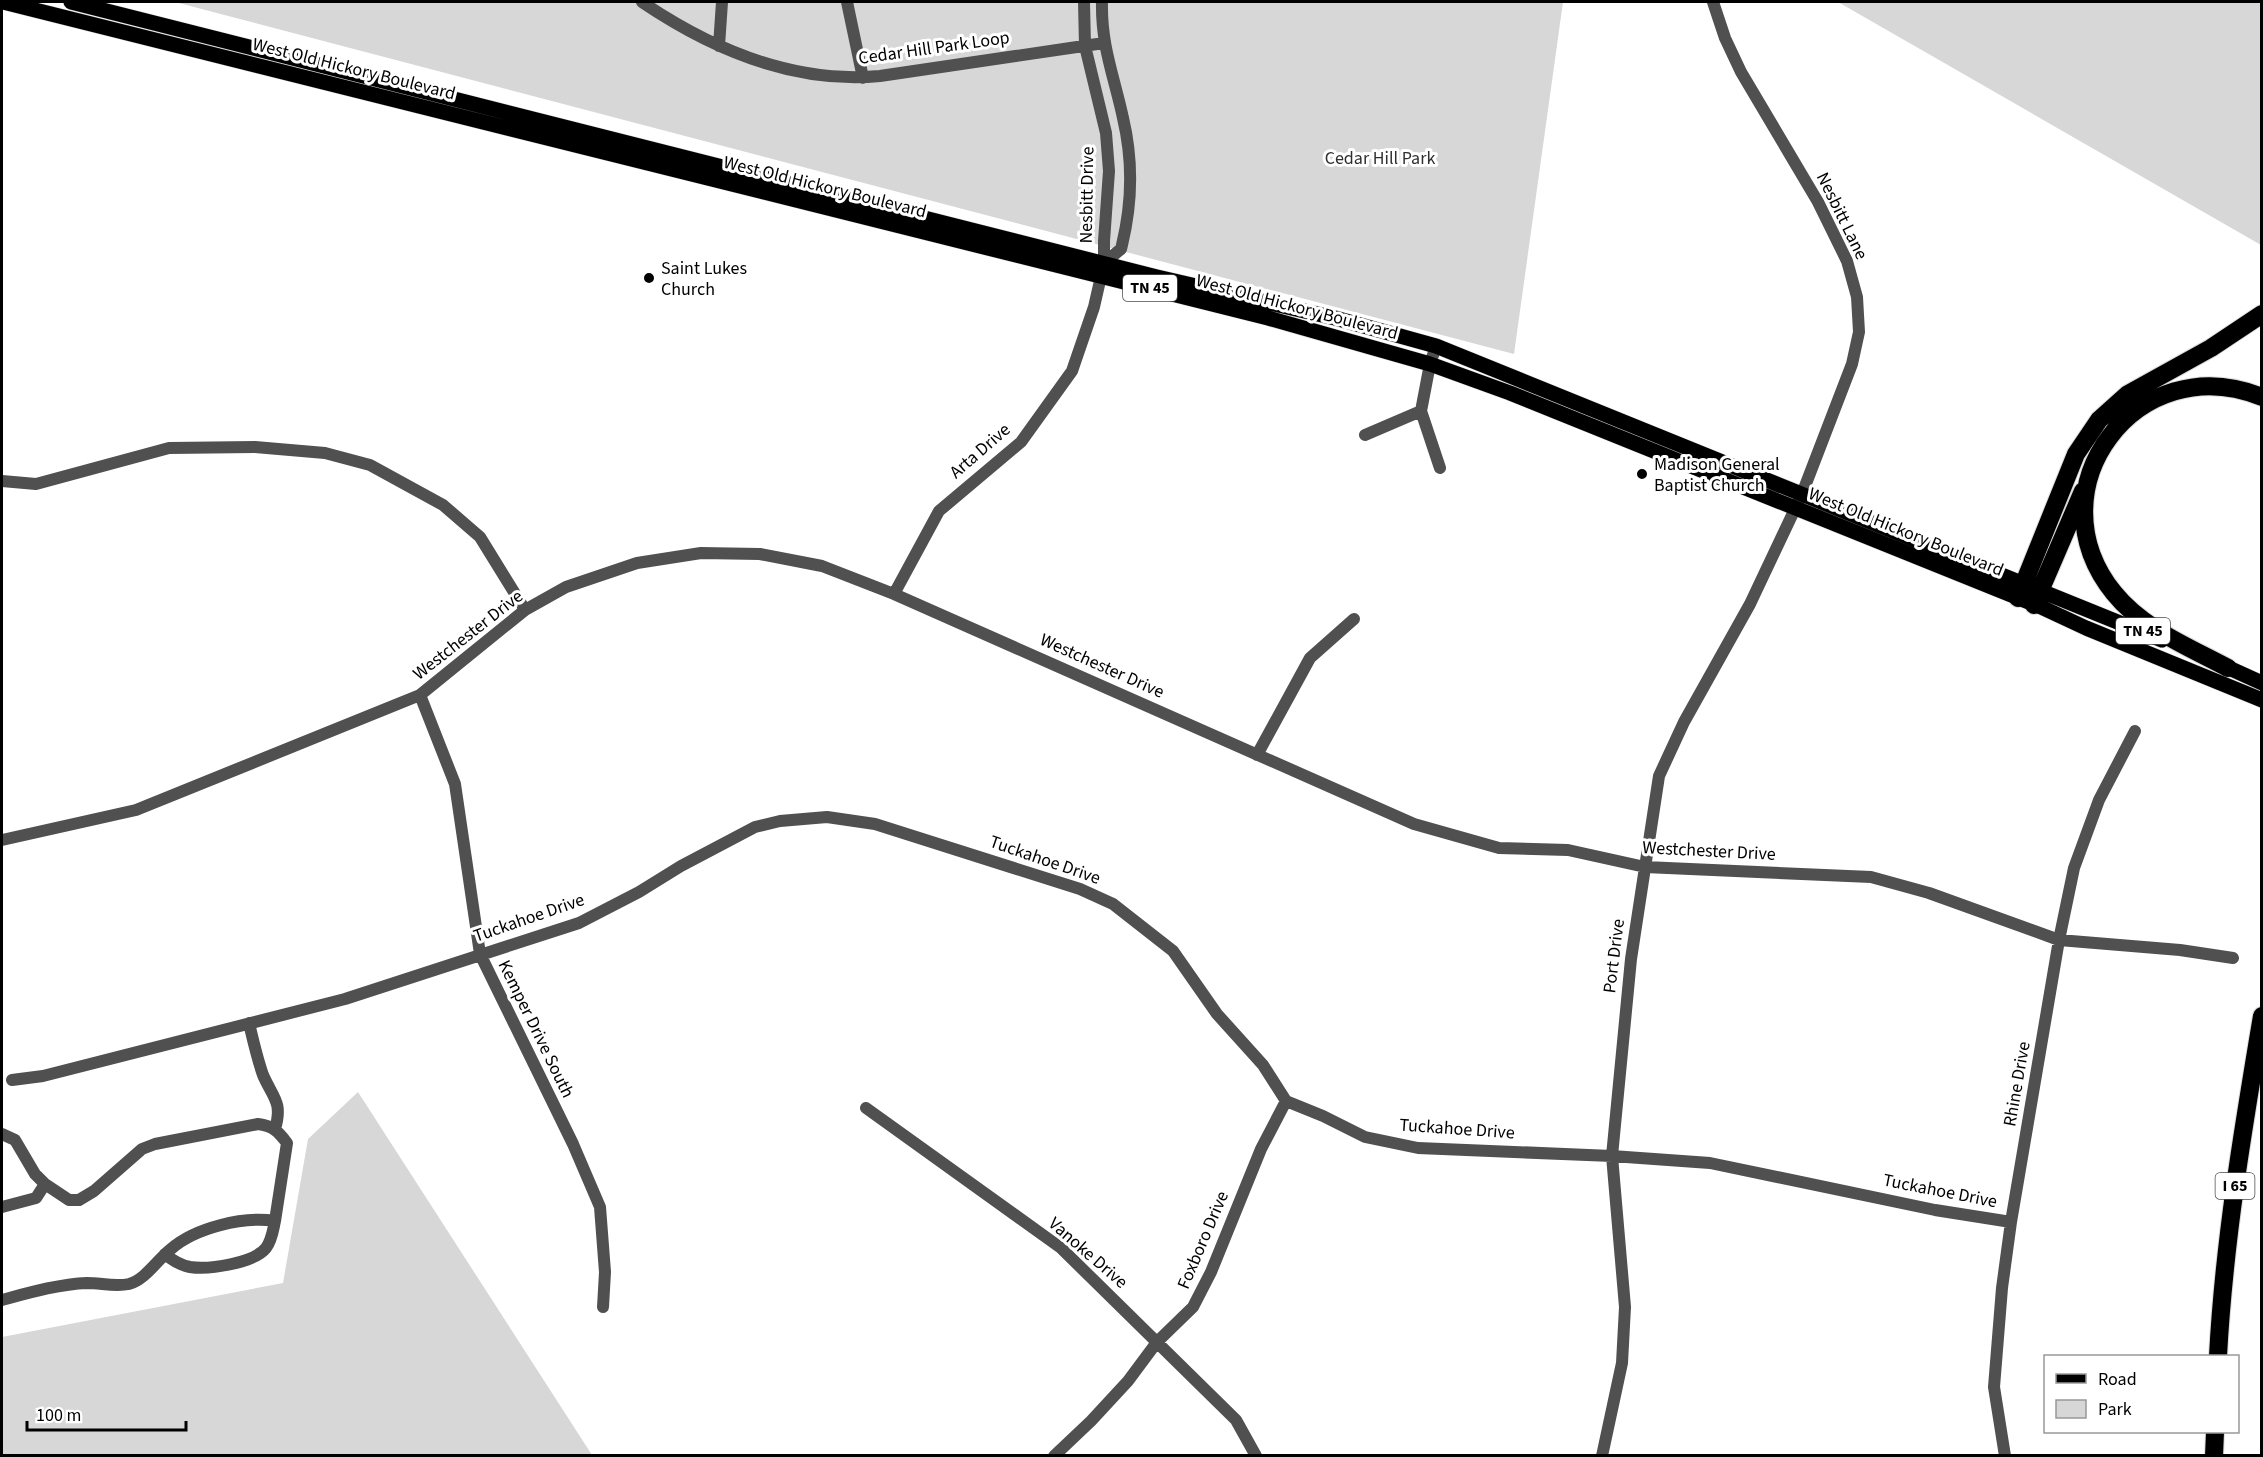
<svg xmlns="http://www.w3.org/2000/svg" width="2263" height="1457" font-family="'Source Sans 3',sans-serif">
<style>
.green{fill:#d7d7d7}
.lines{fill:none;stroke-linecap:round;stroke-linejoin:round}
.primary-casing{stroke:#dbdbdb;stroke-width:16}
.motorway-casing{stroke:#dbdbdb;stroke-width:20}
.minor{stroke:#505050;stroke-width:12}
.primary{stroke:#000;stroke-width:15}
.motorway{stroke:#000;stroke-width:18}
.poi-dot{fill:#000;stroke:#fff;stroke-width:2}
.labels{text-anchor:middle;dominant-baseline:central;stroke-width:6;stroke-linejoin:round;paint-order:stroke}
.shield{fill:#fff;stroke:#4c4c4c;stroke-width:1.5}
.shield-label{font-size:16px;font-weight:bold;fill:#000}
.street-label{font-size:18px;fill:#000;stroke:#fff}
.park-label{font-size:18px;fill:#2e2e2e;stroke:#fff}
.poi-label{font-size:18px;fill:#000;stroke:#fff;text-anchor:start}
</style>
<rect width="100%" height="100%" fill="#fff"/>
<!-- green -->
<path class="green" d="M175 2H1563L1514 354Z
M1838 2H2261V245Z
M358 1092 592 1455H2V1337L283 1283 308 1139Z"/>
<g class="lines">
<defs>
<path id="primary" d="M3 2 1268 318 1430 364 1510 393 2041 607 2086 628 2262 700
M71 2 1157 277 1335 318 1436 346 2162 640
M2218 663 2262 683"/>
<path id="motorway" d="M2018 598 2076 454 2099 420 2128 394 2211 348 2262 314
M2034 605 2083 491
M2228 668C2189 647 2143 629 2114 593 2030 489 2137 346 2262 397
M2218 1356C2224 1242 2243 1129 2262 1016
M2214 1456 2215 1432"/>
</defs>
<!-- primary casing -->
<use href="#primary" class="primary-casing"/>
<!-- motorway casing -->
<use href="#motorway" class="motorway-casing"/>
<!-- minor -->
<path class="minor" d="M642 2C713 50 793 84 880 76L1104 43
M847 2 863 78
M1102 2C1101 46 1114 76 1123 118 1133 160 1132 204 1122 245L1121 249 1104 263
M719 46 722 2
M1436 346 1430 364 1421 411 1440 468
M1365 435 1421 411
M2 481 36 484 169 448 255 447 325 453 370 465 443 505 480 537 525 610
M894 594 939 511 1021 442 1072 371 1094 307 1104 263V241L1109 171 1106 133 1085 46 1084 2
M420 695 455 784 480 954 573 1144 600 1207 605 1272 603 1307
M1257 755 1310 658 1354 619
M2 840 136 810 420 695 525 610 566 587 637 563 701 553 760 554 822 566 894 594 1414 824 1499 848 1568 850 1645 867 1871 877 1929 893 2059 940 2180 950 2233 958
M249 1023C253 1040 257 1058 263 1075 273 1098 283 1102 275 1129
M12 1080 43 1076 345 999 579 923 639 892 681 866 755 827 780 821 827 817 875 824 1080 889 1113 904 1173 951 1217 1014 1263 1065 1286 1101 1323 1116 1365 1137 1418 1148 1612 1156 1710 1163 1935 1210 2011 1222
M866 1108 1061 1248 1236 1420 1256 1456
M2 1134 15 1140 35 1174 45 1184 36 1198 2 1207
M45 1184 69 1200H79L94 1191 142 1149 155 1144 258 1124C273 1126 278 1131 287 1143L275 1221
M2 1300C28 1293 59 1284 87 1283 101 1283 115 1287 129 1284 145 1280 158 1259 171 1249 195 1228 243 1216 275 1221 273 1230 272 1240 266 1248 254 1263 209 1270 190 1267 180 1265 173 1261 165 1254
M1054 1456 1091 1421 1128 1381 1157 1342 1193 1307 1211 1272 1261 1149 1286 1101
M1602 1456 1622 1363 1625 1307 1612 1156 1631 959 1659 776 1684 722 1750 604 1802 494 1852 364 1859 332 1857 297 1847 261 1818 202 1741 72 1725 38 1713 2
M2005 1456 1994 1387 2002 1288 2011 1222 2059 940 2074 868 2099 800 2135 731"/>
<!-- primary -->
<use href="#primary" class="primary"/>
<!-- motorway -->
<use href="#motorway" class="motorway"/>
</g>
<!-- markers -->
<g class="poi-dot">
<circle cx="649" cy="278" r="6"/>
<circle cx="1642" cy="474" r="6"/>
</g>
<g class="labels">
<!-- shield labels -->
<g class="shield">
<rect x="1123" y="275" width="54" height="26" rx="4.5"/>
<rect x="2116" y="618" width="54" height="26" rx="4.5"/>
<rect x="2215.5" y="1173" width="39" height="26" rx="4.5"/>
</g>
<g class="shield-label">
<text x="1150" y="288">TN 45</text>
<text x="2143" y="631">TN 45</text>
<text x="2235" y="1186">I 65</text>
</g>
<!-- street labels -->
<g class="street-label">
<text transform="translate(934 48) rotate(-8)">Cedar Hill Park Loop</text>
<text transform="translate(354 69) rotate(14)">West Old Hickory Boulevard</text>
<text transform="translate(825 187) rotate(14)">West Old Hickory Boulevard</text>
<text transform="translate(1087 195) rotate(-89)">Nesbitt Drive</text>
<text transform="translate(1842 216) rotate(64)">Nesbitt Lane</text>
<text transform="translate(1297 307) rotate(15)">West Old Hickory Boulevard</text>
<text transform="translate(980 451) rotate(-41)">Arta Drive</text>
<text transform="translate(1906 532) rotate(22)">West Old Hickory Boulevard</text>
<text transform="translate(468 635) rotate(-38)">Westchester Drive</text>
<text transform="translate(1102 666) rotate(24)">Westchester Drive</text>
<text transform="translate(1709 851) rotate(3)">Westchester Drive</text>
<text transform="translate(1045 860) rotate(19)">Tuckahoe Drive</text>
<text transform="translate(529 918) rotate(-19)">Tuckahoe Drive</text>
<text transform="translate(1614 956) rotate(-83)">Port Drive</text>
<text transform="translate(536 1029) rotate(64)">Kemper Drive South</text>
<text transform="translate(2017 1084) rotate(-80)">Rhine Drive</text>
<text transform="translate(1457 1129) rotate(4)">Tuckahoe Drive</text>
<text transform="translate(1940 1191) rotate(11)">Tuckahoe Drive</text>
<text transform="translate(1203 1240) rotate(-67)">Foxboro Drive</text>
<text transform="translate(1088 1253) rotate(41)">Vanoke Drive</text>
</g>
<!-- park labels -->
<g class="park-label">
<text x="1380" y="158">Cedar Hill Park</text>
</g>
<!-- poi labels -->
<g class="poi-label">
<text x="661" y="268">Saint Lukes<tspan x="661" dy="21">Church</tspan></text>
<text x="1654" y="464">Madison General<tspan x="1654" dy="21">Baptist Church</tspan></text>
</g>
</g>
<!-- border -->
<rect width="2263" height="1457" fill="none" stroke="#000000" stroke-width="6"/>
<!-- legend -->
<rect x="2044" y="1355" width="195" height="78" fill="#ffffff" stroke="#999999" stroke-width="1.5"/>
<rect x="2056" y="1374" width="30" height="9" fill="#000000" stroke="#999999" stroke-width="1.5"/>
<text x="2098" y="1385" font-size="18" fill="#000000">Road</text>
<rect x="2056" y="1400" width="30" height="18" fill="#d7d7d7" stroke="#999999" stroke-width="1.5"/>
<text x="2098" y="1415" font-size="18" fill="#000000">Park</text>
<!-- scale -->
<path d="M27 1421v9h159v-9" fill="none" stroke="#000000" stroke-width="3"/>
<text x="36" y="1421" font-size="18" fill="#000000" stroke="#ffffff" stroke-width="4.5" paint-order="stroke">100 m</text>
</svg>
